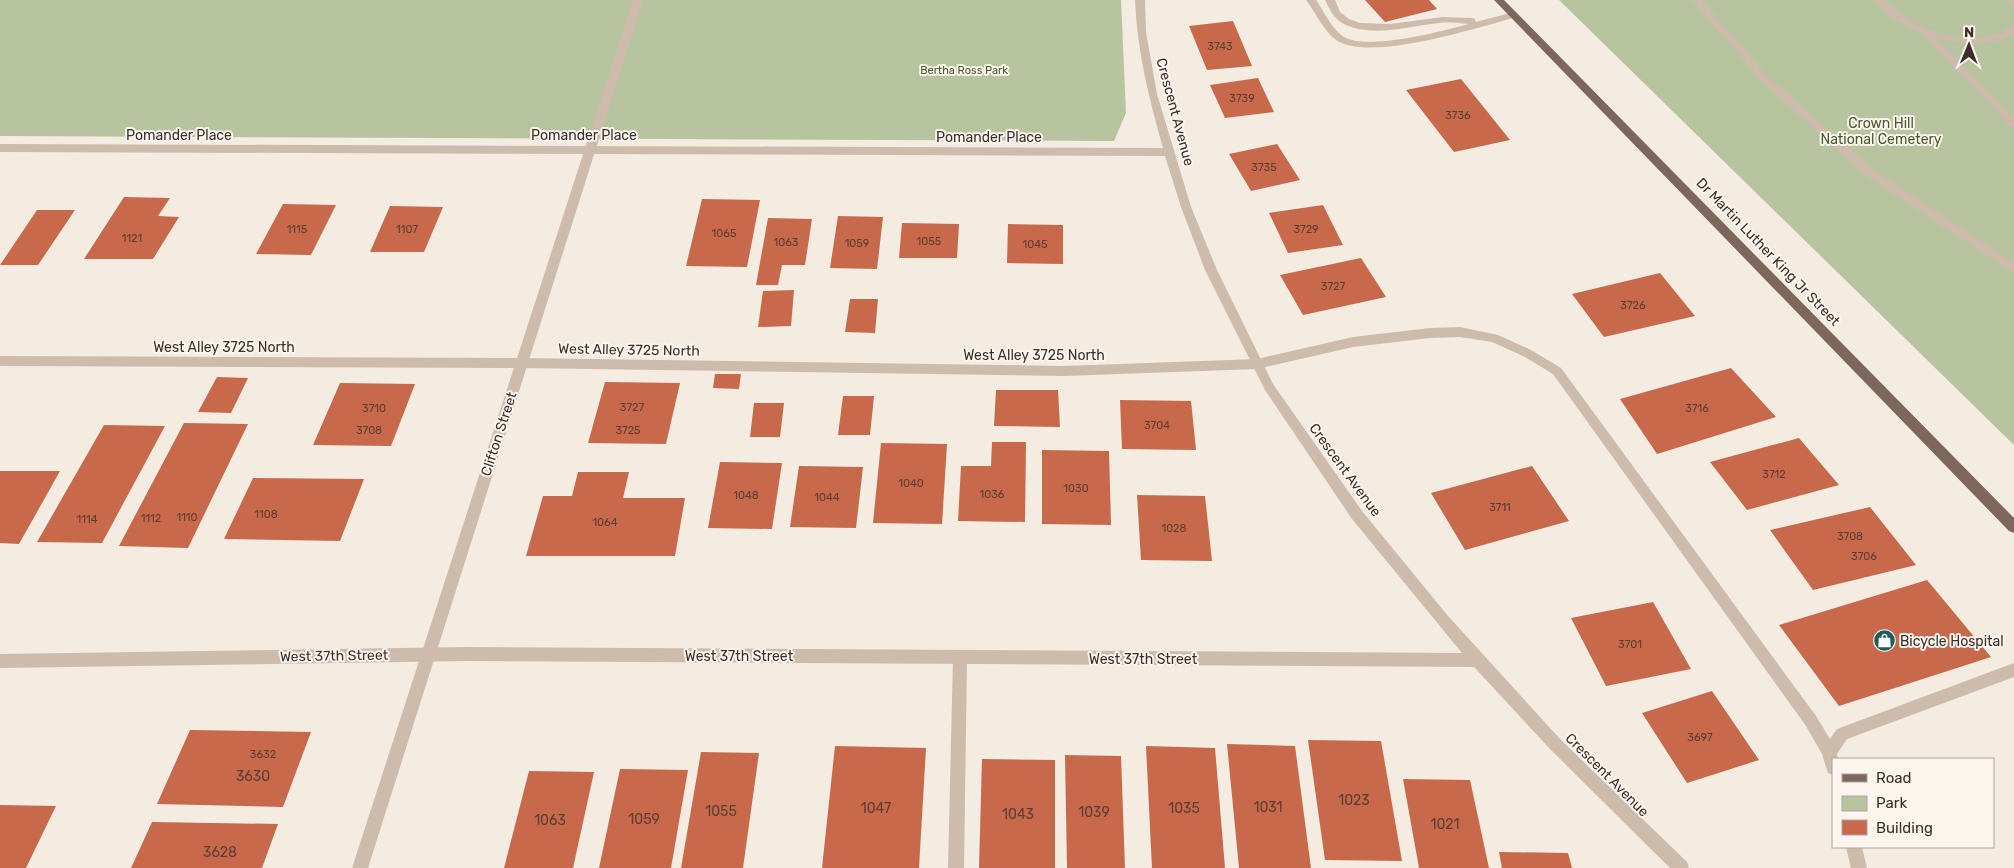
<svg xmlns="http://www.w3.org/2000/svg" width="2014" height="868" font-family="Rubik,sans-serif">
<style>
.green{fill:#b8c4a0}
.building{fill:#c8694b}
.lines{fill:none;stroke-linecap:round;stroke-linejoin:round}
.service{fill:#cdbbac;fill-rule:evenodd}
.minor{fill:#cdbbac;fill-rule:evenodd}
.tertiary{fill:#cdbbac;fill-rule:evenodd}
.primary{fill:#7d675c;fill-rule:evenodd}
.labels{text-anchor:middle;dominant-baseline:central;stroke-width:4;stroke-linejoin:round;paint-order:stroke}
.number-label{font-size:11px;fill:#5e3e33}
.far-park-label{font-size:11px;fill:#4a5a2e;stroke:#fbf5ee}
.street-label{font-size:14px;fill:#3b302b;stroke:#fbf5ee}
.park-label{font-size:14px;fill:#4a5a2e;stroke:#fbf5ee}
.poi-label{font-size:14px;fill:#3b302b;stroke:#fbf5ee;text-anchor:start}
.near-number-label{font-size:14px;fill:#5e3e33}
</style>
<rect width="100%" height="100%" fill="#f4ebe1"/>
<!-- green -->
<path class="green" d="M0 0H1121L1126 113 1114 141 0 136Z
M1559 0H2014V445Z"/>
<!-- building -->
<path class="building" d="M1365 0H1429L1437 9 1385 22Z
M1233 21 1252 66 1207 70 1189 26Z
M1258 78 1274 112 1225 118 1210 85Z
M1461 79 1510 140 1454 152 1406 90Z
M1277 144 1300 180 1251 191 1229 154Z
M124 197 170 198 158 216 179 217 153 259H84Z
M702 199 760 200 747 267 686 266Z
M283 204 336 205 311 255 256 254Z
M1323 205 1343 245 1288 253 1269 213Z
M390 206 443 207 424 252H370Z
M37 210H75L38 265H0Z
M838 216 883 217 877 269 830 268Z
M768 218 812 219 805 265H782L778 285H756Z
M902 223 959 224 957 258H899Z
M1008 224 1063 225V264L1007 263Z
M1361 258 1386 297 1303 315 1280 275Z
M1660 273 1695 316 1604 337 1572 294Z
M794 290 791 326 758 327 763 291Z
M850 299H878L875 333 845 332Z
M1731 368 1776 417 1657 454 1620 399Z
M715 374H741L739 389 713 388Z
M217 377 248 378 231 413 198 412Z
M605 382 680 383 666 444 588 443Z
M340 383 415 384 391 446 313 445Z
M996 390H1058L1060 427 994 426Z
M843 396H874L870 435H838Z
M1120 400 1191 401 1196 450 1122 449Z
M754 403H784L780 437H750Z
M184 423 248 424 188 548 119 546Z
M104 425 165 426 102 543 37 542Z
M1799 438 1839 485 1747 510 1710 462Z
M992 442H1026L1025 522 958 521 961 466H991Z
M881 443 947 444 942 524 873 523Z
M1042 450 1109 451 1111 525 1042 524Z
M720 462 782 463 772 529 708 528Z
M799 466 863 467 856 528 790 527Z
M1532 466 1569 521 1465 550 1431 493Z
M0 471H60L19 544 0 543Z
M578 472H629L623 498H685L675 556H526L543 496H572Z
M253 478 364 479 340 541 224 539Z
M1137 495 1205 496 1212 561 1141 560Z
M1870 507 1916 565 1813 590 1770 530Z
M1927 580 1991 657 1839 706 1779 625Z
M1653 602 1691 669 1606 686 1571 618Z
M1712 691 1759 760 1687 783 1642 713Z
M190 730 311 732 283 807 157 804Z
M1308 740 1381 741 1402 861 1325 860Z
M1227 744 1295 746 1311 868H1239Z
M835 746 926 748 919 868H822Z
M1146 746 1215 748 1225 868H1152Z
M701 752 759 753 743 868H681Z
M1065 755 1121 756 1125 868H1067Z
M982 759 1055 760V868H979Z
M620 769 688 770 671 868H599Z
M529 771 594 772 573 868H504Z
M1403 779 1470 780 1489 868H1419Z
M0 805 56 806 26 868H0Z
M152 822 278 824 262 868H131Z
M1499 852 1568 853 1572 868H1502Z"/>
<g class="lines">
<!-- service -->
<path class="service" d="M1306 0H1316C1324 11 1332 30 1344 37 1369 51 1442 31 1469 24 1459 23 1449 22 1439 23 1409 26 1372 38 1344 24 1334 19 1330 10 1325 0H1335L1340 12 1349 19 1360 23 1390 24 1443 17 1472 18 1475 19 1476 22 1514 12 1519 15 1517 17C1479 27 1369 63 1336 40 1324 31 1315 12 1306 0Z
M1692 0H1702L1767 76 1873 169 2014 263V273L1865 175 1761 80Z
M1875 0H1885C1910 28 1956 44 1992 36 2000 34 2006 29 2014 27V34C1988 47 1963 45 1936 37L2014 118V127L2010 126 1920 32 1897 21 1885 12Z
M2007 0H2014V5Z
M1460 327 1498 335 1531 350 1561 368 1816 716 1830 739 1837 729 2014 663V677L1847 739 1837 754 1838 759H1833V775L1828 773 1822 754 1806 726 1553 374 1523 356 1492 342 1460 337 1430 338 1353 347 1257 369 1064 376 521 368 0 366V356L521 358 1064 366 1257 359 1353 337 1430 328Z
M960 651 965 653 967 658 964 868H948L953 658 955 653Z
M1846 847H1862L1867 868H1851Z"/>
<!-- minor -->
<path class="minor" d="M1135 0H1145L1146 32 1157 94 1191 207 1217 270 1273 384 1362 511 1448 616 1561 740 1687 862 1689 868H1670L1551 750 1474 667 467 661 0 668V654L467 647 1462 653 1352 519 1265 390 1205 270 1181 207 1165 156 0 152V144L1163 148C1149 99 1137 51 1135 0Z"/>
<!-- tertiary -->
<path class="tertiary" d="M633 0H643L368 868H352Z"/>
<!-- primary -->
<path class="primary" d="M1494 0H1504L2014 518V533L2009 531Z"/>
</g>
<!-- icons -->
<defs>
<symbol id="shop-disc" viewBox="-11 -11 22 22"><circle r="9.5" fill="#1f5a5e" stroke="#fbf5ee"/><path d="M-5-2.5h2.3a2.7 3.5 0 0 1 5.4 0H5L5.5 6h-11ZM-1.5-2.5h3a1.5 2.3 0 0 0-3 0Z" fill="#fff"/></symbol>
</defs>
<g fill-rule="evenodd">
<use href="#shop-disc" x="1872" y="628" width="25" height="25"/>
</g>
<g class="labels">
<!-- number labels -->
<g class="number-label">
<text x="1220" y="46">3743</text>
<text x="1242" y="98">3739</text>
<text x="1458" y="115">3736</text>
<text x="1264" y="167">3735</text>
<text x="297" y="229">1115</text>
<text x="407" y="229">1107</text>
<text x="1306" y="229">3729</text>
<text x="724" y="233">1065</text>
<text x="132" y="238">1121</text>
<text x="929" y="241">1055</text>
<text x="786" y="242">1063</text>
<text x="857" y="243">1059</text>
<text x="1035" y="244">1045</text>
<text x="1333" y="286">3727</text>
<text x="1633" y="305">3726</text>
<text x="632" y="407">3727</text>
<text x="374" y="408">3710</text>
<text x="1697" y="408">3716</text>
<text x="1157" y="425">3704</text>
<text x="369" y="430">3708</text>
<text x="628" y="430">3725</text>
<text x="1774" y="474">3712</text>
<text x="911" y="483">1040</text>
<text x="1076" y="488">1030</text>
<text x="992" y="494">1036</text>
<text x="746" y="495">1048</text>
<text x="827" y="497">1044</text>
<text x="1500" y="507">3711</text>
<text x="266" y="514">1108</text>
<text x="187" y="517">1110</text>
<text x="151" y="518">1112</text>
<text x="87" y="519">1114</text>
<text x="605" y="522">1064</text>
<text x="1174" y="528">1028</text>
<text x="1850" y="536">3708</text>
<text x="1864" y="556">3706</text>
<text x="1630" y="644">3701</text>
<text x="1700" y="737">3697</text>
<text x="263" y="754">3632</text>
</g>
<!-- far-park labels -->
<g class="far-park-label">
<text x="964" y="70">Bertha Ross Park</text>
</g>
<!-- street labels -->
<g class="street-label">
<text transform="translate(1175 112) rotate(75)">Crescent Avenue</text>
<text x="179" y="135">Pomander Place</text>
<text x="584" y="135">Pomander Place</text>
<text x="989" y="137">Pomander Place</text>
<text transform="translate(1768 252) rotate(46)">Dr Martin Luther King Jr Street</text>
<text x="224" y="347">West Alley 3725 North</text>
<text transform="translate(629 350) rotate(1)">West Alley 3725 North</text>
<text x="1034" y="355">West Alley 3725 North</text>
<text transform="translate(499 434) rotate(-72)">Clifton Street</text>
<text transform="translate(1345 470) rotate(54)">Crescent Avenue</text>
<text transform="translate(334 656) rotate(-1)">West 37th Street</text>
<text x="739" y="656">West 37th Street</text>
<text x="1143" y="659">West 37th Street</text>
<text transform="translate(1607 775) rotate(45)">Crescent Avenue</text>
</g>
<!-- park labels -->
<g class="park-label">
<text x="1881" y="123">Crown Hill<tspan x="1881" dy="16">National Cemetery</tspan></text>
</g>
<!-- poi labels -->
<g class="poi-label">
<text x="1900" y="641">Bicycle Hospital</text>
</g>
<!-- near-number labels -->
<g class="near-number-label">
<text x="253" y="776">3630</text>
<text x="1354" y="800">1023</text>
<text x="1268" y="807">1031</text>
<text x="876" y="808">1047</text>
<text x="1184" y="808">1035</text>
<text x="721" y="811">1055</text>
<text x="1094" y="812">1039</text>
<text x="1018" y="814">1043</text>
<text x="644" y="819">1059</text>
<text x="550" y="820">1063</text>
<text x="1445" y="824">1021</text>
<text x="220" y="852">3628</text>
</g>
</g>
<!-- legend -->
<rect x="1832" y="758" width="162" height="90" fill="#fbf5ee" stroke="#aea6a0"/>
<rect x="1842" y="774" width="25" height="8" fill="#7d675c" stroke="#aea6a0"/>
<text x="1876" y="783" font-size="15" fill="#3b302b">Road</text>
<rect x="1842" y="796" width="25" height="15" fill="#b8c4a0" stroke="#aea6a0"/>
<text x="1876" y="808" font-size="15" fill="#3b302b">Park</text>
<rect x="1842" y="820" width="25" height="15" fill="#c8694b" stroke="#aea6a0"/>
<text x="1876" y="833" font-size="15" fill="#3b302b">Building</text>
<!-- north arrow -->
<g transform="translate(1969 45) rotate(1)" stroke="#fbf5ee" stroke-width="4" paint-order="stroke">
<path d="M0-4L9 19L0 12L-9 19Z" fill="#3b302b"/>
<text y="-8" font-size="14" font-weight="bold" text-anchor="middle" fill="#3b302b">N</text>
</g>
</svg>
